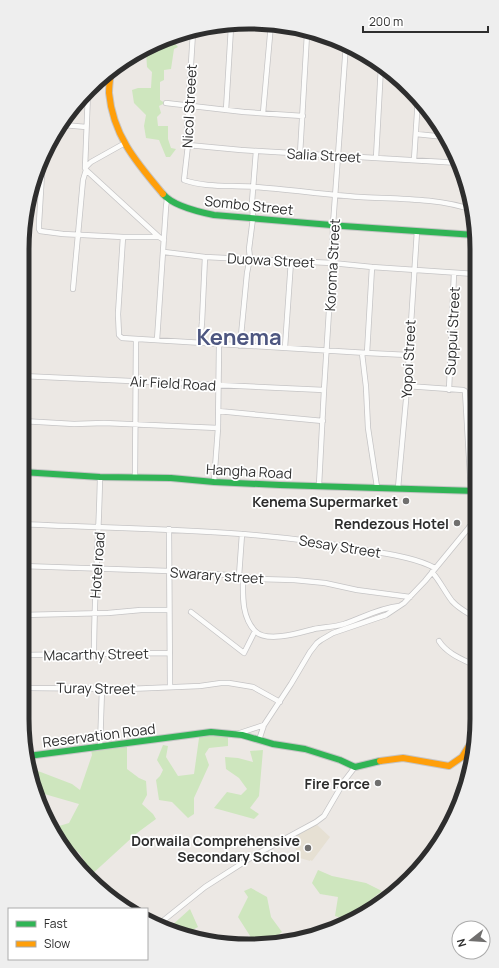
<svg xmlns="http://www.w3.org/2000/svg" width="499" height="968" font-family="Manrope,sans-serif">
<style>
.education{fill:#e6e0d3}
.green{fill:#cee6be}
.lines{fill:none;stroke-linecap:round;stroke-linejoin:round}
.street-casing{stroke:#c5c4c5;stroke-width:6}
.fast-casing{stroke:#c5c4c5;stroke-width:8}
.slow-casing{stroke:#c5c4c5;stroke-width:8}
.street{stroke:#fcfcfb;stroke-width:4.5}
.fast{stroke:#30b455;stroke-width:6}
.slow{stroke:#ff9f0a;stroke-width:6}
.poi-dot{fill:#706f6e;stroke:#fff;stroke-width:1.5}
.labels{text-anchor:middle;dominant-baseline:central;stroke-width:3.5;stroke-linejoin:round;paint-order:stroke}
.street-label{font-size:14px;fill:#2e2e2e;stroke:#fff}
.poi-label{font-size:14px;font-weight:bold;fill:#2e2e2e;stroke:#fff;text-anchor:end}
.town-label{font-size:22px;font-weight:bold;fill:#4d5680;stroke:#fff}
.rim{fill:none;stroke:#2e2e2e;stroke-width:5}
</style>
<rect width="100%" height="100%" fill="#ece8e4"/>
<!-- education -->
<path class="education" d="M316 824 330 837 312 861 310 860V861L300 858 291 839Z"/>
<!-- green -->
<path class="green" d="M173 36 174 42 178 47 174 49 171 69 164 70V80L160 82V100L165 103 159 106 161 113 157 117 158 126H168V139L171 148 176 149 170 157H166L159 140 146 138 144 126 146 115 134 103 132 90 138 88H151L152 72 147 67 146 51Z
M200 731 228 736V746L209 748 205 754 209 765 194 798V814L188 818 172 802 159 800 156 780 160 776 163 770 157 760 163 745 168 746 166 757 178 776 194 774Z
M90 744 127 746V769L139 778 146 781 147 795 142 804 153 814 156 819 137 833 90 876 80 866 84 860C82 858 80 854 78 852 68 844 55 843 56 827L69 823 79 804 34 791 33 783 38 771 72 784 80 790 92 755Z
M263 750 259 796 250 808 259 814 254 819 214 808 227 792 241 795 247 789 239 778 226 769 225 757 238 758 253 762 250 751Z
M318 870 332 876 366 883 382 891 368 902 344 919 335 916 338 897 320 894 312 883Z
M251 888 267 897 271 917 282 932 265 944 252 939 238 917 248 897 244 891Z
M190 909 198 927 185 934 169 928Z"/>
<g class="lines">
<defs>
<path id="street" d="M255 24 273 25
M193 32 187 128 188 145 184 180C207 188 230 185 254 187 289 189 325 195 360 197 395 199 440 198 472 210
M166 103 244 112 303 116
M226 110 231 27
M263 113 271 24
M64 125 86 127
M416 134 445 137
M188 145 241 150 460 163
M300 154 307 34
M43 157 39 223V229L40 231 63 234 123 237H159L164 240
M376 158 381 66
M414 160 418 98
M85 168 91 162 125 143
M86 170 159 237
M468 208 469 196
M123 237 118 314 119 335 122 338 367 353 408 355
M164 252 205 257 332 263 372 267 475 274
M73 289 83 180 86 170 85 168 88 93
M157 340 166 207 167 199
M200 344 202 322 205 257
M240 346 247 273 250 258 249 249 253 218 252 202 256 151
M285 347 291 261
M362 353 366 387 368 428 377 487
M367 353 372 267
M22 376 324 390
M407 386 463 390 465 391 471 491
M449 390 454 273
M218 411 323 421
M22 421 74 424 104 423 218 428
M135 476 136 339
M214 482 218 428 219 345
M319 485 324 390 332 263 333 225 346 44
M398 488 406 400 417 231
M22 524C135 530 248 528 359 549 384 554 412 556 435 568
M469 527 476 528
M169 529 170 686
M22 566 169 571 243 576 258 579 294 580 325 583 357 590 410 597
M432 572C440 581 445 592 452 601 459 609 468 613 476 618
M239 576 242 534
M243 576C243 594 241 616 255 631 267 643 299 633 314 629 324 627 334 627 344 624 362 618 379 608 399 606
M191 612 244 653 255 631
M22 615 108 613 141 610H169
M439 641C447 654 464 660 476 666
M94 653C94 594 99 536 100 477
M22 655 170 653
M22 686 29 688 128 689 200 686 221 683H229L253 687 280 702
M237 734 264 725
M259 740 264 725 291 684 310 652 317 643 321 640 333 633 386 615 404 603 425 581 476 519
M100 747 102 689
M159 924 205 887 255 855 316 822 324 816 345 780 355 767"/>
<path id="fast" d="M163 194C173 206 199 212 214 215L343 226 475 235
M22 472 100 477 171 478 214 482 280 485 476 491
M28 756 211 732 242 735 273 744 305 749 340 760 355 767 380 761"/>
<path id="slow" d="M111 72C110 79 109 86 109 93 113 136 137 163 163 194
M380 761 403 758 449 766 462 757 476 734"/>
</defs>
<!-- street casing -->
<use href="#street" class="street-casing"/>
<!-- fast casing -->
<use href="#fast" class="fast-casing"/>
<!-- slow casing -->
<use href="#slow" class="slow-casing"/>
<!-- street -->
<use href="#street" class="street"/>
<!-- fast -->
<use href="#fast" class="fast"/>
<!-- slow -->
<use href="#slow" class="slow"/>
</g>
<!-- markers -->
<g class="poi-dot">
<circle cx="406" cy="501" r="4"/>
<circle cx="457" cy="523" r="4"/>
<circle cx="378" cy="783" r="4"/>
<circle cx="308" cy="848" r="4"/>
</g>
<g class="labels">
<!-- street labels -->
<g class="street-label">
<text transform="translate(189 106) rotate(-87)">Nicol Streeet</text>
<text transform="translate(324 155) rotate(3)">Salia Street</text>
<text transform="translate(249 205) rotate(6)">Sombo Street</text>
<text transform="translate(271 260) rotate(3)">Duowa Street</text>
<text transform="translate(332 265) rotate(-87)">Koroma Street</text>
<text transform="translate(452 331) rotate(-87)">Suppui Street</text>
<text transform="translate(408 359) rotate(-87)">Yopoi Street</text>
<text transform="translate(173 383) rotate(3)">Air Field Road</text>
<text transform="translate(249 471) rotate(3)">Hangha Road</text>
<text transform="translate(340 546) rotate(9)">Sesay Street</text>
<text transform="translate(97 565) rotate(-86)">Hotel road</text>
<text transform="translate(217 575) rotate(4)">Swarary street</text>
<text transform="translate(96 654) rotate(-1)">Macarthy Street</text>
<text transform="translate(96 688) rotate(1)">Turay Street</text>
<text transform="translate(99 735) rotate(-7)">Reservation Road</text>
</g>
<!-- poi labels -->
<g class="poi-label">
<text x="398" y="501">Kenema Supermarket</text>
<text x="449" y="523">Rendezous Hotel</text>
<text x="370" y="783">Fire Force</text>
<text x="300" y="840">Dorwaila Comprehensive<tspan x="300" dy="16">Secondary School</tspan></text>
</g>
<!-- town labels -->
<g class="town-label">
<text x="239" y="337">Kenema</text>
</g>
</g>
<!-- crop -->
<path d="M0 0H499V968H0ZM249 29H250A220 220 0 0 1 470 249V719A220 220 0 0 1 250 939H249A220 220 0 0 1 29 719V249A220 220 0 0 1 249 29Z" fill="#eee" fill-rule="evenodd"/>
<path class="rim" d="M249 29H250A220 220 0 0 1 470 249V719A220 220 0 0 1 250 939H249A220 220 0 0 1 29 719V249A220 220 0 0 1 249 29Z"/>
<!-- legend -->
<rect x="8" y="908" width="140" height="52" fill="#ffffff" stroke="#ababab"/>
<rect x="16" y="921" width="20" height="6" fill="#30b455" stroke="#ababab"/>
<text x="44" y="928" font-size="12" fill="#2e2e2e">Fast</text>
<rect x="16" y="941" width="20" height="6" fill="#ff9f0a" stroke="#ababab"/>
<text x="44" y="948" font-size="12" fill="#2e2e2e">Slow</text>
<!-- north arrow -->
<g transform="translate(471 940) rotate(253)"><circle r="19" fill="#ffffff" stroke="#ababab"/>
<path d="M0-3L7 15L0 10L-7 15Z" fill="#706f6e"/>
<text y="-6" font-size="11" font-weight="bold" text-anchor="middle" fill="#2e2e2e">N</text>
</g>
<!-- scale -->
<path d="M363 26v6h125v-6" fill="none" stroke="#2e2e2e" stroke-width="2"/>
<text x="369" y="26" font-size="12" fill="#2e2e2e" stroke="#ffffff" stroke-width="3" paint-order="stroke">200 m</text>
</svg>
